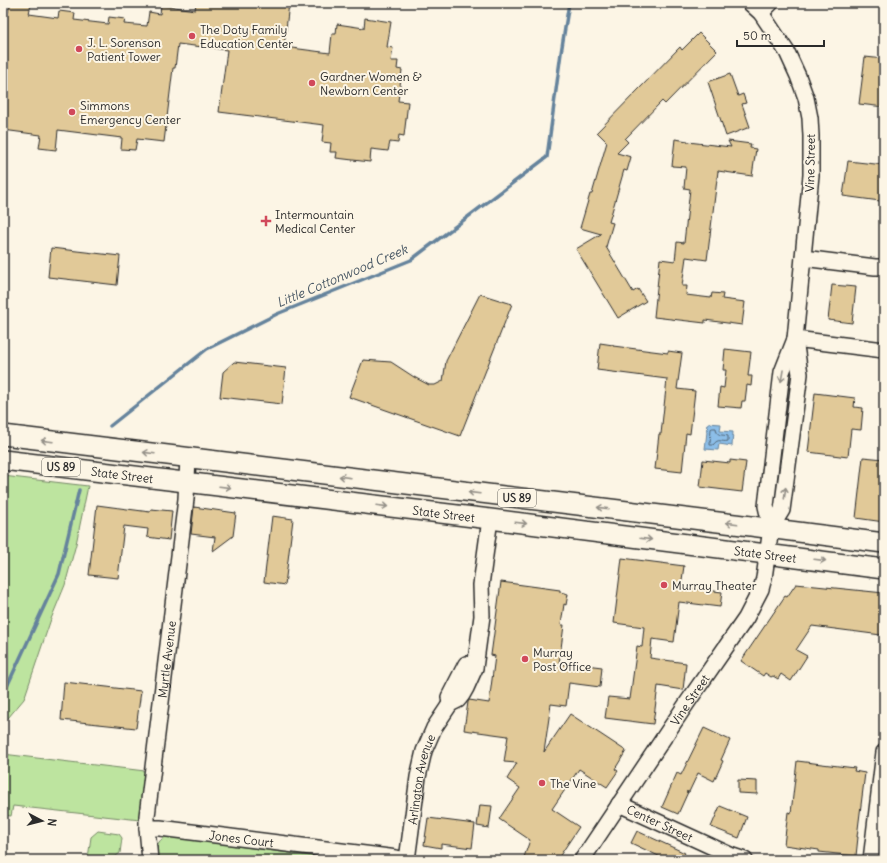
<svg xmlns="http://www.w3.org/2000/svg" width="887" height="863" font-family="Delius,sans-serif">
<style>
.green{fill:#bde49f;stroke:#748865}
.water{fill:#8cbee8;stroke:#65839c}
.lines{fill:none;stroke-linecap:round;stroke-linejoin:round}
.shore{stroke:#526677;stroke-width:1}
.stream{stroke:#65839c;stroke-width:3.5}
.building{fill:#e1c998;stroke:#2b2b2b}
.minor-casing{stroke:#2b2b2b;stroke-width:18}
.major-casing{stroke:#2b2b2b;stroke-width:22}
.minor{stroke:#fcf5e5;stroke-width:15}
.major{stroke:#fcf5e5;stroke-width:19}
.oneway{stroke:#949088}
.poi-dot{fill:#d1495b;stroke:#fcf5e5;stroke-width:1.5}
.labels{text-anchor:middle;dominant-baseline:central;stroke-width:4;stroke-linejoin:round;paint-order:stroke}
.shield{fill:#fcf5e5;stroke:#6a6863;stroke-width:1}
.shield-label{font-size:11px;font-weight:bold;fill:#2b2b2b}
.poi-label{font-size:12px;fill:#2b2b2b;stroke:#fcf5e5;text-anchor:start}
.street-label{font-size:12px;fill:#2b2b2b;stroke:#fcf5e5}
.water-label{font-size:13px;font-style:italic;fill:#485764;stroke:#fcf5e5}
</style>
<rect width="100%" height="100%" fill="#fcf5e5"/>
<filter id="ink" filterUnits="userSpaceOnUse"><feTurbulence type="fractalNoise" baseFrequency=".025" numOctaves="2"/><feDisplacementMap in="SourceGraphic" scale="8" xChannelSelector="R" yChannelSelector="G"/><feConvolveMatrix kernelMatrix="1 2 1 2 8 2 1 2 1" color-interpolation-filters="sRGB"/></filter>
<g filter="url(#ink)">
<!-- green -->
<path class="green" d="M3 476 88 486 76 544 65 585 51 619 24 699 3 724Z
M3 754 145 771 140 820 13 806 11 816 3 815Z
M98 831 119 834 122 838 120 853 111 860H103L88 858 91 837Z
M166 837H171L340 860H158C157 850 155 841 166 837Z"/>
<!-- water -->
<path class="water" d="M708 423 721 424 720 431 733 432 732 446 719 444 718 450 705 449Z"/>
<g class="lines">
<!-- shore -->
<path class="shore" d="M713 428H716C717 437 721 434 728 436V441C721 443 719 437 713 445H710V444L711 429Z"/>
<!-- stream -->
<path class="stream" d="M110 426 207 349 277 314 411 260 547 157 561 53 569 3
M3 695 59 574 79 490"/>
</g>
<!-- building -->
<path class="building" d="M15 3H31L29 14 58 18 59 11 75 13 74 20 108 24 109 17 125 19 124 24 147 26 149 12 160 14 161 5 195 10 196 3H289L284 47 330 53 332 34H336L337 24 364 28 365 18 391 22 387 47 393 48 391 61H398L397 69 402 70 398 101 408 102 404 136 399 135 398 143 390 142 388 151 371 149 370 162 336 158 337 152H330L331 143 322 142 324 125 219 112 227 50 178 44 175 68H173L164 142 137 139 135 150 121 149 122 138 58 130 56 150 39 148 41 135 3 130V11L8 12 9 4H15Z
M699 33 717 51 665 104 662 101 625 139 628 142 617 153 631 157 627 171 624 170 609 222 613 223 606 247 633 292 638 289 646 301 618 318 576 249 601 234 580 228 590 194H592L607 142 597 132 680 47 682 50Z
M865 57 884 59V107L859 104Z
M730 74 738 96 743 94 746 103 742 104 750 127 726 136 708 82Z
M675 139 688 141V142L731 147 728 141 751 144 750 148 756 149 752 176 718 171 707 260 686 257 682 286H687L686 295 711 298 712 293 723 294 722 299 745 302 742 325 705 320V323L654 317 660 259 675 261 677 242 684 243 690 189 684 188 686 167 672 166Z
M848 161 884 165 880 201 843 196Z
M51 248 120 256 117 285 48 277Z
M832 285 856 287 852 323 828 320Z
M480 294 512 304 460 436 349 397 363 360 391 362 414 377 429 385H435L443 381 446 361Z
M600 343 613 345V346L668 353V351L682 353 677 389 695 391 690 434 686 433 682 472 655 469 659 434H661L667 379 597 370Z
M725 349 751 352 748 376H752L751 386 747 385 745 401H742L741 408 718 406 720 387 724 388 726 370H723Z
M234 362 286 368 282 404 220 397 223 372Z
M815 393 855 398 854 407 863 408 861 430 851 429 848 457 808 452Z
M863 457 884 459V522L856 518Z
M703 460 730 463V460L746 462 742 492 700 487Z
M97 505 150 512 151 509 172 511 169 540 147 537 148 529 124 526 118 578 89 575Z
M194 507 236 513 233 536 213 551 215 537 191 534Z
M272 516 293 519 285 585 264 582Z
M622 558 684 566 681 587 722 592 720 607 679 602 674 642 652 639 650 658 686 663 683 690 658 686 653 724 605 718 608 697 630 699 637 646 642 647 644 627 614 623Z
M501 582 560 590V592L568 594 566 605 564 604 561 625H564L559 664 586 667V665L602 667 600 687 569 683 566 706 551 704 544 752 570 714 626 751 615 769 618 771 607 787 579 769 552 809 579 827 557 860H523L530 840 499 819 520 788 507 779 517 763 504 762 508 736 464 730 468 702 469 700 489 703 495 656 491 655Z
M796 584 884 593V613H883L881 635 812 626 796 650 807 656 791 681 781 674 778 679 773 676 771 677 765 673 763 676 741 661 785 596 787 597Z
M64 682 141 691 136 728 61 720Z
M704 728 730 740 721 760 723 761 714 781 698 773 689 792H686H688L678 814 662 807 677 773 681 775Z
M797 761 855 768 854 771 865 773 857 837H858L856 856 819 852V850L784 845 788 812 791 813Z
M738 780 757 781V794L738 793Z
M480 805 492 806 489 828 477 826Z
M720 806 747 817 739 838 711 827Z
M428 818 475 824 472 848 441 844V848L424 845Z
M637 831 685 853 681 860H667L631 843Z"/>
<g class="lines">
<defs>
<g id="minor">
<path d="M750 3 761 13 787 52 798 76 806 98 810 118 811 136V175L795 339 800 374 782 510 771 528"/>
<path d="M761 13 771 3"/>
<path d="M803 258 875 267H884"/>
<path d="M795 339 884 350"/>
<path d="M450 704 449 697 466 664"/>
<path id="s1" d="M619 804 730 855 745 860"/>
<path id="s2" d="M147 828H160L389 857 407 860"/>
<path id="s3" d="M150 860 147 828V816L186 499 188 458"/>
<path id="s4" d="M407 860 418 777 424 751 434 728 450 704 458 700 462 695 466 688 475 668 482 616 481 585 490 519"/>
<path id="s5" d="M582 860 687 703 746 618 761 589 764 578 771 528 766 506 782 372 795 339"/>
<path d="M871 860 884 752"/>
</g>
<g id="major">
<path d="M3 435 751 526 884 543"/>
<path id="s6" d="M3 460 490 519 884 569"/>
</g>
</defs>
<!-- minor casing -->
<use href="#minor" class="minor-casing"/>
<!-- major casing -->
<use href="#major" class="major-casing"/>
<!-- minor -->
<use href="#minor" class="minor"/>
<!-- major -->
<use href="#major" class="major"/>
</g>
<!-- one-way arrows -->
<defs><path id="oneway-shaft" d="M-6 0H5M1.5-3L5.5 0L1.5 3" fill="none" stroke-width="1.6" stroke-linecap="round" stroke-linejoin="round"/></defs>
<g class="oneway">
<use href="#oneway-shaft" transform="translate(782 376) rotate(100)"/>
<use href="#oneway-shaft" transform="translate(47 441) rotate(-173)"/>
<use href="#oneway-shaft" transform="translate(149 453) rotate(-173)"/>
<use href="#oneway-shaft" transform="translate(345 477) rotate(-173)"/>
<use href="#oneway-shaft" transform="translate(225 487) rotate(7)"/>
<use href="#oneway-shaft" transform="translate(474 493) rotate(-173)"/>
<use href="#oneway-shaft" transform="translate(785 493) rotate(-83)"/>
<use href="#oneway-shaft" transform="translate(382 506) rotate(7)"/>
<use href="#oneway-shaft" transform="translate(603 508) rotate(-173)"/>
<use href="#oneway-shaft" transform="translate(521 523) rotate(7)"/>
<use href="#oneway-shaft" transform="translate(732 523) rotate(-173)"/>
<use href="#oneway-shaft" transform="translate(646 539) rotate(7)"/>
<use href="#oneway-shaft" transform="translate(820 560) rotate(7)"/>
</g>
</g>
<!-- markers -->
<g class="poi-dot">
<circle cx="192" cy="36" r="4"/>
<circle cx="79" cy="49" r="4"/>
<circle cx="312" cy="83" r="4"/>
<circle cx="72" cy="112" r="4"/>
<path d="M264 215h4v4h4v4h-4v4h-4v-4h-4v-4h4z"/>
<circle cx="664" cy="585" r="4"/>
<circle cx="525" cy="659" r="4"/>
<circle cx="542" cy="783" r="4"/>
</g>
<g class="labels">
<!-- shield labels -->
<g class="shield">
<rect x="42" y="458" width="38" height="18" rx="3"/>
<rect x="498" y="489" width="38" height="18" rx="3"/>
</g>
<g class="shield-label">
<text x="61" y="467">US 89</text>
<text x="517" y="498">US 89</text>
</g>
<!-- poi labels -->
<g class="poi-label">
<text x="200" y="29">The Doty Family<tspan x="200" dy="14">Education Center</tspan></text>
<text x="87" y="42">J. L. Sorenson<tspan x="87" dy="14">Patient Tower</tspan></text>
<text x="320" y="76">Gardner Women &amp;<tspan x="320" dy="14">Newborn Center</tspan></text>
<text x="80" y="105">Simmons<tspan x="80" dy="14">Emergency Center</tspan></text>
<text x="275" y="214">Intermountain<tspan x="275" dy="14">Medical Center</tspan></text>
<text x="672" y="585">Murray Theater</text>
<text x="533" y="652">Murray<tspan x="533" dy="14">Post Office</tspan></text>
<text x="550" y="783">The Vine</text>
</g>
<!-- street labels -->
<g class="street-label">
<text transform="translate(810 163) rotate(-89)">Vine Street</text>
<text stroke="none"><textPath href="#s6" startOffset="120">State Street</textPath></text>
<text stroke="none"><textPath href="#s6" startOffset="444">State Street</textPath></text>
<text stroke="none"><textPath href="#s6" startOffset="768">State Street</textPath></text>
<text stroke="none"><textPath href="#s3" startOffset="202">Myrtle Avenue</textPath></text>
<text stroke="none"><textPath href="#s5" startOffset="193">Vine Street</textPath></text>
<text stroke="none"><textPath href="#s4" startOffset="82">Arlington Avenue</textPath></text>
<text stroke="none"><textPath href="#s1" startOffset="45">Center Street</textPath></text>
<text stroke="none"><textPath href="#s2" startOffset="95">Jones Court</textPath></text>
</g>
<!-- water labels -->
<g class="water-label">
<text transform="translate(342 276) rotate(-23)">Little Cottonwood Creek</text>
</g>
</g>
<!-- margin -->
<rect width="887" height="863" fill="none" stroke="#fcf5e5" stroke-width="16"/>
<rect x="8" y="8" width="871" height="847" fill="none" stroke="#2b2b2b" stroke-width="1.5" filter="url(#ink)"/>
<!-- north arrow -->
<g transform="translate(42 821) rotate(97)" stroke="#fcf5e5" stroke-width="3" paint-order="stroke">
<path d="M0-3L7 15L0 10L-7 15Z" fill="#2b2b2b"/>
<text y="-6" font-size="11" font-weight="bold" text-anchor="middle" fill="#2b2b2b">N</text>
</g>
<!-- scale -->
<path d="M737 40v6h87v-6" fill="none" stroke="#2b2b2b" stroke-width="2"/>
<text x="743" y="40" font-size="12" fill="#2b2b2b" stroke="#fcf5e5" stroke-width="3" paint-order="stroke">50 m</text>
</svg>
